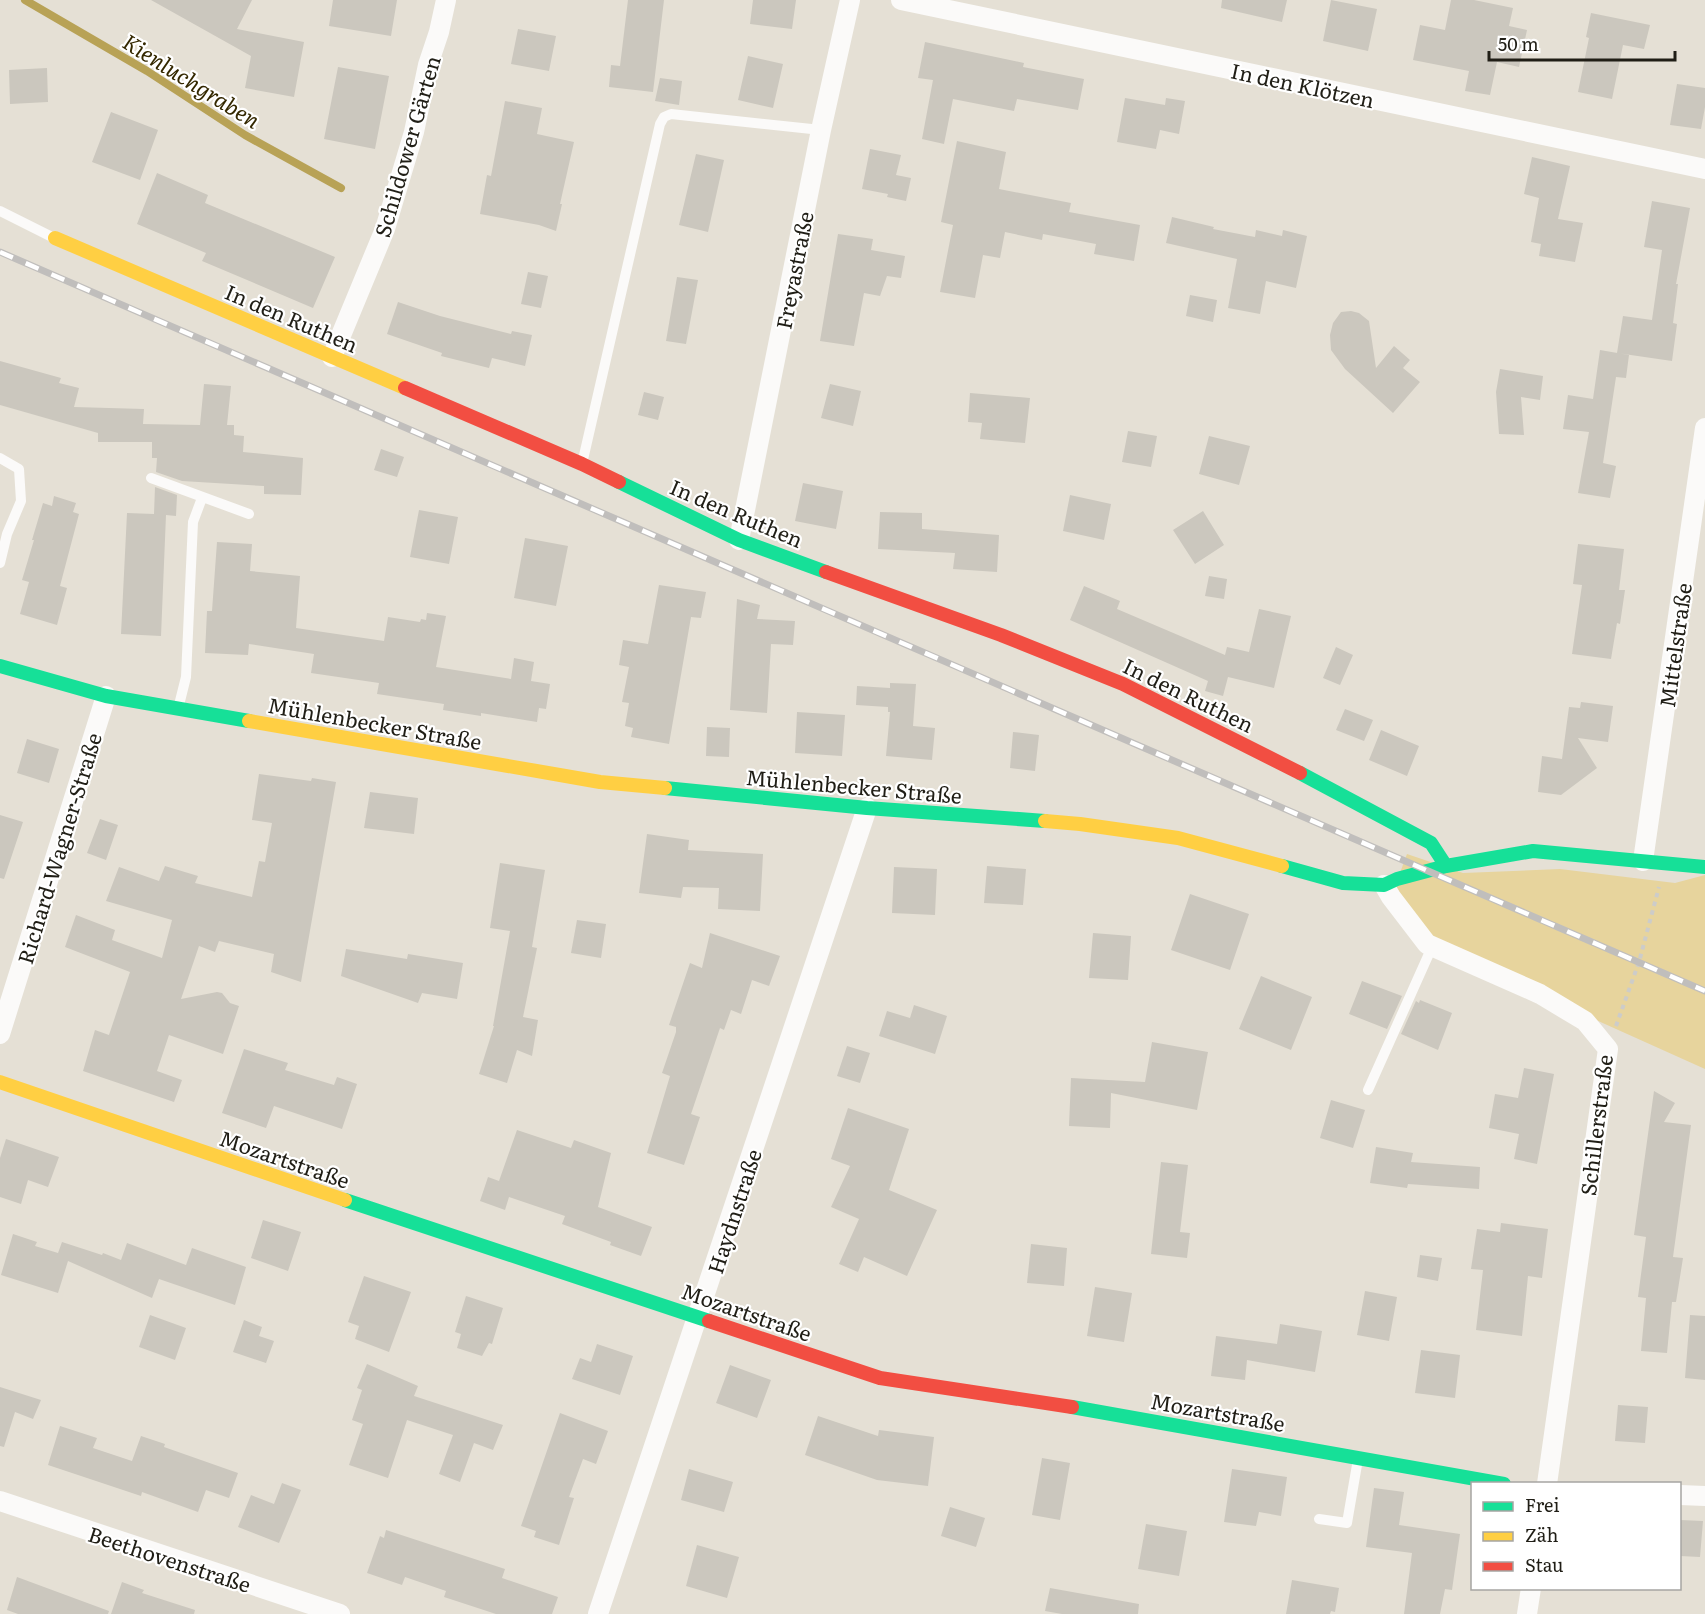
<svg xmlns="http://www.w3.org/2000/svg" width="1705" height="1614" font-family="Literata,serif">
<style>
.green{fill:#e7d49d}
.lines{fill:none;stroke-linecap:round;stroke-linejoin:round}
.stream{stroke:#b8a256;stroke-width:8}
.building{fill:#cbc7be}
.path{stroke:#cdccc9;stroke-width:4;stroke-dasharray:4.5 4.5;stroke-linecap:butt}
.lane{stroke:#fbfaf9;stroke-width:10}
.street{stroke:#fbfaf9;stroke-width:20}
.fast{stroke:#16e098;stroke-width:14}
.slow{stroke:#ffcf43;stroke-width:14}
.jam{stroke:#f24e42;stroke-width:14}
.rail-casing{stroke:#c0bebc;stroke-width:7}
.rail{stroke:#fff;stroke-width:4.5;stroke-dasharray:14;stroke-linecap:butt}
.labels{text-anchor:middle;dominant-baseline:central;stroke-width:4.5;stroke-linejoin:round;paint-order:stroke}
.street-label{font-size:21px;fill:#201e16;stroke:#fff}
.water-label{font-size:22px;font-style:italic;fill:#342800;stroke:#fff}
</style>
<rect width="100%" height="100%" fill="#e5e0d5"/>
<!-- green -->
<path class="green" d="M1407 854 1463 873 1560 869 1675 883 1705 875V1069L1427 944 1391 897Z"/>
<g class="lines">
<!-- stream -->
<path class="stream" d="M25 0 147 71 245 135 341 188"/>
</g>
<!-- building -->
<path class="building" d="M151 0H252L237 29 304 42 294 97 245 88 251 56Z
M333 0H397L391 36 329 26Z
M628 0H664L653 92 609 87 611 65 620 66Z
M753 0H796L792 29 750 24Z
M1222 0H1287L1282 22 1221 8Z
M1331 0 1377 9 1368 51 1323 41Z
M1451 0H1474L1513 8 1509 26 1527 30 1519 67 1497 62 1490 95 1465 91 1469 71 1413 60 1420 25 1445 30Z
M1591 13 1650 25 1644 49 1623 45 1612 99 1578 92 1589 38 1586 37Z
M518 29 556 36 549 71 511 64Z
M925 42 1024 63 1023 67 1084 79 1078 110 1017 99 1014 111 953 99 944 144 922 139 933 80 918 78Z
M748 56 783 64 773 108 738 100Z
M338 67 389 76 375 149 324 139Z
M47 68 48 102 10 104 9 70Z
M660 78 682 81 679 105 655 101Z
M1677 84 1705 88V107L1701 129 1670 125Z
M1125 98 1165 105 1166 98 1185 101 1179 134 1160 130 1156 149 1117 142Z
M505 101 542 108 537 134 574 142 560 204H562L556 231 539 225 480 214 487 175 491 176Z
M111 112 158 130 140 180 92 162Z
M957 141 1006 152 999 189 1071 203 1069 212 1140 225 1134 261 1094 254 1096 244 1043 234 1042 240 1005 232 1000 258 983 255 975 298 940 292 953 225 941 222Z
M870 149 901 155 896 175 911 178 906 201 887 197 888 194 862 189Z
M696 154 724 160 708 232 679 225Z
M1532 157 1570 166 1558 219 1583 223 1575 262 1539 256 1541 244 1531 242 1539 198 1524 194Z
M157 173 208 195 205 203 335 257 313 308 202 261 206 253 137 224Z
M1652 201 1690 208 1676 284H1678L1673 323 1677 324 1672 361 1617 353 1623 316 1652 320 1662 250 1644 247Z
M1172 217 1214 227 1213 229 1255 237 1256 230 1282 236 1283 230 1307 236 1296 288 1266 281 1260 314 1228 308 1237 259 1166 243Z
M838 234 873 239 871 250 905 256 901 278 887 276 880 296 864 293 854 346 820 341Z
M528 272 548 276 541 308 521 304Z
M677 277 698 280 686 344 666 341Z
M1190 295 1217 300 1213 322 1186 316Z
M398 302 440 316 511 334 512 331 532 335 525 366 492 358 489 368 441 356 442 353 387 334Z
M1351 311 1359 313 1369 321 1376 368 1394 346 1410 360 1403 368 1420 382 1393 413 1345 369 1331 350 1330 335 1333 323 1341 312Z
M1600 350 1629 355 1626 378 1616 377 1603 463 1616 466 1610 498 1578 493 1589 432 1563 429 1568 395 1593 399Z
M0 361 61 378 59 383 79 388 74 407 144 409 143 424 200 425 204 384 231 386 227 425H234V435L244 436 243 452 303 458 301 495 264 494V486L182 481 156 472 157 458H152V442H98V433L0 405Z
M1500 369 1543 376 1540 400 1521 397 1524 435 1499 434 1496 392Z
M830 384 861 391 853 426 821 418Z
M644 392 664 397 658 420 638 415Z
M970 393 1030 398 1025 443 980 439 982 423 968 422Z
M1128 431 1157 436 1151 467 1122 462Z
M1209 436 1250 446 1239 485 1199 474Z
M381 449 404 457 397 477 374 470Z
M803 483 843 491 836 529 795 521Z
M155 487 177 495 176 516 166 515 161 636 121 634 127 513 154 514Z
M1070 495 1111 504 1104 540 1063 531Z
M54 496 76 503 73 512 79 514 60 586 67 588 57 625 20 614 29 582 22 580 34 540H32L43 503 52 506Z
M419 510 458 517 449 564 410 557Z
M1203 511 1224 545 1195 564 1173 530Z
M880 512 922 513V529L999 535 997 572 953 569 955 553 878 549Z
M525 538 568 546 556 606 514 598Z
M217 542 252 544 250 571 300 576 296 628 384 641 388 617 420 622 421 619 426 620 427 613 446 616 436 667 511 679 514 658 534 662 531 681 550 684 546 709 539 708 537 722 481 713V716L443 710 444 704 377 694 379 683 311 673 314 654 249 644 248 655 205 653 207 611H212Z
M1578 544 1624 549 1619 590H1625L1620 624 1617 623 1611 659 1572 654 1582 585 1573 584Z
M1209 576 1227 579 1224 599 1205 596Z
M659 585 706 592 701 618 691 617 669 744 631 737 633 728 625 726 629 703 622 702 629 667 619 665 623 640 648 644Z
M1084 586 1120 601 1117 609 1225 655 1227 647 1249 652 1259 609 1291 616 1274 688 1228 677 1223 696 1205 691 1208 681 1070 620Z
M737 599 760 605 757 619 795 621 793 645 771 644 767 713 730 710Z
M1336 647 1353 655 1340 685 1323 678Z
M890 683 916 684 913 726 935 728 932 760 886 756 890 712H888V707L856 705 857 686 890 688Z
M1581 702 1613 706 1608 742 1578 738 1597 768 1561 795 1538 792 1542 756 1562 759 1569 707 1580 708Z
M1345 709 1373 720 1364 741 1336 730Z
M797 712 845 715 842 756 795 753Z
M707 727 730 728 729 757 706 756Z
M1381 730 1419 746 1407 776 1369 760Z
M1013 732 1039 735 1035 771 1010 768Z
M27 739 59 749 49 783 17 773Z
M259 774 311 781 312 778 336 782 301 982 271 972 274 954 219 941 215 952 199 946 181 999 217 992 222 993 230 1003 239 1006 223 1054 169 1035 157 1071 182 1080 174 1102 83 1071 95 1030 109 1035 130 972 65 947 76 915 115 930 112 940 162 958 172 920 106 901 119 867 159 881 165 866 198 876 195 883 252 897 259 861 265 862 272 823 252 820Z
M370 792 418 798 414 834 364 828Z
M0 815 23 822 4 879 0 878Z
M100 819 118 825 106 860 87 853Z
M647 834 689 840 688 850 763 854 760 911 718 909 719 888 683 887 681 898 639 893Z
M500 863 545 870 532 947 537 948 523 1017 538 1020 532 1056 517 1050 507 1083 479 1074 494 1026H493L510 931 490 928Z
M987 866 1026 869 1023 905 984 903Z
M894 867 937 869 935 915 892 913Z
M1190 894 1249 914 1230 970 1171 950Z
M577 920 606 924 601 958 571 953Z
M710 933 780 956 769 986 752 980 741 1014 731 1010 724 1030 720 1028 691 1114 700 1117 684 1165 647 1153 670 1076 662 1073 676 1032V1027L669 1025 690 963 702 968Z
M1093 933 1131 936 1128 980 1089 978Z
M346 949 407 959 408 954 463 963 457 999 422 993 418 1003 341 976Z
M1261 976 1312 997 1291 1050 1239 1029Z
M1362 981 1402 996 1387 1029 1349 1014Z
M1420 1000 1452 1013 1438 1050 1401 1034 1416 1001 1419 1003Z
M914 1005 947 1016 935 1054 879 1036 887 1011 910 1018Z
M1152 1042 1208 1052 1197 1110 1111 1093 1110 1128 1069 1126 1071 1078 1145 1082Z
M847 1046 870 1053 860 1083 837 1076Z
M244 1049 288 1063 285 1070 334 1085 337 1077 357 1084 342 1129 274 1106 266 1128 222 1113Z
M1524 1068 1554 1074 1537 1164 1514 1159 1519 1134 1489 1128 1495 1094 1518 1098Z
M1654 1091 1675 1103 1664 1122 1691 1125 1673 1257 1683 1258 1676 1302H1672L1667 1353 1641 1351 1646 1298 1638 1297 1646 1237 1634 1235Z
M1331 1100 1365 1110 1353 1148 1320 1138Z
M848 1108 909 1129 889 1190 937 1210 907 1276 864 1257 858 1272 839 1264 859 1219 831 1207 850 1166 831 1159Z
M517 1130 571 1148 574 1140 611 1153 598 1207 652 1227 641 1256 610 1245 611 1242 562 1224 565 1216 509 1197 505 1210 480 1201 488 1177 499 1181Z
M6 1139 59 1157 48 1187 28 1180 21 1204 0 1197V1158Z
M1376 1147 1413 1153 1411 1162 1480 1167 1479 1189 1408 1184 1407 1188 1370 1183Z
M1161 1162 1188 1165 1180 1232 1190 1233 1187 1258 1151 1254Z
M263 1220 301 1232 288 1271 251 1258Z
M1501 1223 1548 1229 1542 1278 1528 1276 1522 1336 1476 1330 1483 1270 1471 1269 1477 1229 1500 1232Z
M13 1234 37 1242 35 1246 58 1253 62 1242 102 1255 103 1253 121 1260 127 1243 186 1265 192 1248 246 1267 235 1305 159 1279 152 1298 68 1261 58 1293 1 1275Z
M1031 1244 1067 1248 1064 1286 1027 1283Z
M1420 1255 1442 1258 1438 1281 1417 1277Z
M364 1276 411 1292 389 1352 355 1339 359 1326 348 1322Z
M1095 1287 1132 1293 1124 1342 1087 1336Z
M1365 1291 1397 1297 1389 1341 1357 1335Z
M466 1296 503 1308 492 1344 489 1343 482 1356 457 1348 461 1334 455 1332Z
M150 1315 186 1328 175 1360 139 1347Z
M1690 1315 1705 1316V1380L1685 1378Z
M244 1320 262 1327 259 1336 274 1341 266 1363 233 1352Z
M1280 1324 1322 1331 1315 1372 1247 1360 1245 1380 1211 1376 1216 1336 1277 1344Z
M597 1344 633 1356 620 1395 572 1379 580 1358 591 1362Z
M1421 1350 1460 1355 1455 1398 1415 1393Z
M367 1364 418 1386 414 1396 503 1425 493 1450 474 1443 460 1482 439 1474 453 1435 407 1420 388 1478 349 1465 363 1424 352 1420 362 1390 357 1388Z
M730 1365 771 1380 757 1418 716 1403Z
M0 1387 41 1400 33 1419 15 1412 4 1447 0 1446Z
M1618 1405 1648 1407 1645 1443 1615 1441Z
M560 1413 608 1431 596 1464 583 1459 569 1497 574 1498 559 1545 534 1537 536 1531 521 1526Z
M818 1416 878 1436 879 1430 934 1437 928 1486 877 1480 805 1455Z
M60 1426 97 1438 93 1448 132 1461 141 1436 165 1444 164 1447 238 1473 229 1498 206 1490 198 1512 142 1492 141 1496 48 1465Z
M1042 1458 1070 1463 1060 1520 1032 1515Z
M689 1469 733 1482 724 1512 681 1500Z
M1232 1469 1287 1477 1281 1516 1259 1512 1256 1526 1224 1522Z
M282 1483 301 1490 279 1543 238 1527 251 1495 274 1504Z
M1374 1488 1404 1492 1399 1525 1460 1534 1452 1590 1445 1589 1440 1614H1404L1412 1553 1366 1547Z
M950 1507 985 1518 976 1547 941 1536Z
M1680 1520 1703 1521 1700 1557 1680 1556Z
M1146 1524 1187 1531 1179 1576 1138 1569Z
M386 1530 505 1569 502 1578 558 1597 552 1614H496L444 1597 446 1591 405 1577 402 1585 367 1573 380 1536 384 1538Z
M697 1545 739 1557 727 1598 686 1586Z
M17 1577 109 1611 108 1614H18L7 1610Z
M1292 1580 1339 1588 1335 1612 1331 1611 1330 1614H1286Z
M122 1582 144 1590 142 1593 195 1610 194 1614H111Z
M1050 1588 1139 1604 1138 1614H1062L1045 1611Z"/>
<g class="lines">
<!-- path -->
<path class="path" d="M1616 1026 1639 962 1659 887"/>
<!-- lane -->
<path class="lane" d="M0 211 54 238
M0 458 19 469 21 501 7 534 0 563
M582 464 660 124 664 117 671 114 821 130
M151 478 249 514
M178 709 186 677 193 522 202 498
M1368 1090 1432 947
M1319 1519 1347 1523 1358 1459"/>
<!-- street -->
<path class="street" d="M901 0 1705 169
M332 357 385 229 414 132 428 65 439 32 446 0
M739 540 821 130 850 0
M1643 861 1705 428
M1384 885 1391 897 1427 944 1540 994 1585 1021 1608 1049 1547 1484
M0 1034 106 696
M1680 1495 1705 1496
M0 1501 340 1614
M598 1614 867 808
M1527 1614 1531 1588"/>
<!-- fast -->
<path class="fast" d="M619 482 739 540 826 572
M0 666 106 696 249 721
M1300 773 1431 843 1446 866
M665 788 867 808 1045 821
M1282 866 1343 883 1384 885 1397 879 1446 866 1533 851 1705 867
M345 1200 709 1321
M1072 1407 1504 1484"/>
<!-- slow -->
<path class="slow" d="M55 238 405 388
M249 721 600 782 665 788
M1045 821 1080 824 1178 838 1282 866
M0 1082 345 1200"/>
<!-- jam -->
<path class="jam" d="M405 388 582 464 619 482
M826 572 1001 635 1123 684 1300 773
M709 1321 880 1378 1072 1407"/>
<defs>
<path id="rail" d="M0 252 1705 991"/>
</defs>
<!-- rail casing -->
<use href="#rail" class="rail-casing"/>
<!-- rail -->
<use href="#rail" class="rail"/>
</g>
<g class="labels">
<!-- street labels -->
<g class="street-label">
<text transform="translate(1303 84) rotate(12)">In den Klötzen</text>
<text transform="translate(406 146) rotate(-74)">Schildower Gärten</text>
<text transform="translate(793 270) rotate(-79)">Freyastraße</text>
<text transform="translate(292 317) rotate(23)">In den Ruthen</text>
<text transform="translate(737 512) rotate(23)">In den Ruthen</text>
<text transform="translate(1674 645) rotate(-82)">Mittelstraße</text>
<text transform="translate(1189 694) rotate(26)">In den Ruthen</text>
<text transform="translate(375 722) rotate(10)">Mühlenbecker Straße</text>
<text transform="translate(854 785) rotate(5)">Mühlenbecker Straße</text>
<text transform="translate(58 848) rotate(-73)">Richard-Wagner-Straße</text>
<text transform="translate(1595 1125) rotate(-83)">Schillerstraße</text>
<text transform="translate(285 1158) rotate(19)">Mozartstraße</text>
<text transform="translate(733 1211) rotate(-72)">Haydnstraße</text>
<text transform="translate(747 1311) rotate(19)">Mozartstraße</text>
<text transform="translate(1218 1411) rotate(10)">Mozartstraße</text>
<text transform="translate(170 1558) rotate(18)">Beethovenstraße</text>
</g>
<!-- water labels -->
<g class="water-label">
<text transform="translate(192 80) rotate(32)">Kienluchgraben</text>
</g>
</g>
<!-- legend -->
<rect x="1471" y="1482" width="210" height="108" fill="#ffffff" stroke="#a6a5a2" stroke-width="1.5"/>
<rect x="1483" y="1502" width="30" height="9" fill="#16e098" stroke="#a6a5a2" stroke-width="1.5"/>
<text x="1525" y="1512" font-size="18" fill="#201e16">Frei</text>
<rect x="1483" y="1532" width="30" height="9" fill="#ffcf43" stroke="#a6a5a2" stroke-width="1.5"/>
<text x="1525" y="1542" font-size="18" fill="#201e16">Zäh</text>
<rect x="1483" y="1562" width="30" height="9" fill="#f24e42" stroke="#a6a5a2" stroke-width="1.5"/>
<text x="1525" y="1572" font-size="18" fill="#201e16">Stau</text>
<!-- scale -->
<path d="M1489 51v9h186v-9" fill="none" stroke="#201e16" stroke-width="3"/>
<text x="1498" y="51" font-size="18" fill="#201e16" stroke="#ffffff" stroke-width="4.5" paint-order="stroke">50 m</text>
</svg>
